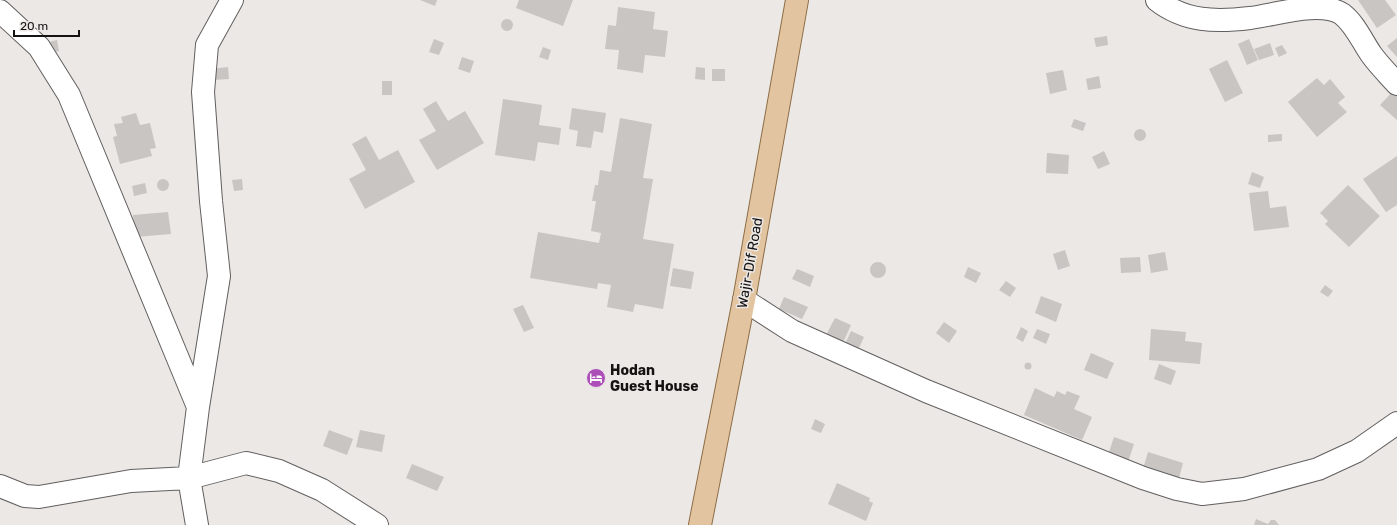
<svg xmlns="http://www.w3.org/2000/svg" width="1397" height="525" font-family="Rubik,sans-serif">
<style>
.building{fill:#c8c5c3}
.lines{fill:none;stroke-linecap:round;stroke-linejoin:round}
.minor-casing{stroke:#625f5e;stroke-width:24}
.major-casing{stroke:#8d6d45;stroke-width:24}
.minor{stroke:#fff;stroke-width:22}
.major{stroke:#e2c5a0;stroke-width:22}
.labels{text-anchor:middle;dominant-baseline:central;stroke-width:3;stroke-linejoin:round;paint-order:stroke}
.street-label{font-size:14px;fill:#141312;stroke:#ebe8e6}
.poi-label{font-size:14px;font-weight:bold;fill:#141312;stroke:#ebe8e6;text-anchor:start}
</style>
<rect width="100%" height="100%" fill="#ebe8e6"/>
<!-- building -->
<path class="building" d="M420 0H437L435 6Z
M519 0H573L563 26 516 8Z
M1358 0H1385L1396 15 1377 28Z
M618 7 655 12 653 29 668 31 665 57 645 55 643 73 617 69 619 50 605 49 608 25 616 26Z
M501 25a6 6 0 1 1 12 0a6 6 0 1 1-12 0Z
M1107 36 1108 45 1096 47 1094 38Z
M1397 38V57L1387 46Z
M434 39 444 43 439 55 429 52Z
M1249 39 1258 60 1247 65 1238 44Z
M57 40 59 51 47 54 45 43Z
M1270 43 1274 55 1259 60 1254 49Z
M1282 45 1287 53 1279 57 1275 48Z
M543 47 551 50 548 60 539 57Z
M462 57 474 61 470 73 458 69Z
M1227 60 1243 93 1225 102 1209 69Z
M228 67 229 79 212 80 211 69Z
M696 67 705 68V80L695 79Z
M712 69H725V81H712Z
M1063 70 1067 90 1050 94 1046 73Z
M1099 76 1101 88 1088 90 1086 79Z
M1317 78 1324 85 1330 79 1345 97 1338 103 1347 112 1317 137 1288 102Z
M382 81H392V95H382Z
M1395 89 1397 91V120L1380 105Z
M503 99 542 105 539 125 561 128 559 145 538 142 535 161 495 155Z
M436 101 448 121 465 111 484 143 437 170 419 140 436 131 423 109Z
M572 108 606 113 603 133 594 131 591 148 576 146 578 131 569 129Z
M136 113 140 125 150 123 156 148 150 149 152 156 120 164 113 137 117 136 114 124 123 123 121 117Z
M620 118 652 124 643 178 653 179 643 239 674 244 663 309 635 304 633 312 607 307 611 285 598 283 597 289 530 278 538 232 599 243 601 233 591 231 596 201H592L595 185H598L600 170 611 172Z
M1074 119 1086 123 1083 131 1071 127Z
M1134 135a6 6 0 1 1 12 0a6 6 0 1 1-12 0Z
M1282 134V141L1268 142V135Z
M366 136 379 160 398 150 415 182 365 209 349 179 366 170 352 144Z
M1104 151 1110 164 1098 169 1092 157Z
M1047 153 1069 155 1068 174 1046 173Z
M1397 156V205L1386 212 1363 179Z
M1252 172 1264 177 1260 188 1248 184Z
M157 185a6 6 0 1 1 12 0a6 6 0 1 1-12 0Z
M242 179 243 190 234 191 232 180Z
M145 183 147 193 134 196 132 186Z
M1348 185 1380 216 1349 247 1325 224 1328 221 1320 213Z
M1268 191 1270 208 1286 206 1289 227 1254 231 1249 193Z
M168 212 171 234 135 237 133 215Z
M1065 250 1070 266 1058 270 1053 254Z
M1165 252 1168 270 1151 273 1148 255Z
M1140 257 1141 272 1121 273 1120 258Z
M870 270a8 8 0 1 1 16 0a8 8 0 1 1-16 0Z
M968 267 981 273 976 283 964 277Z
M673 268 694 272 691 289 670 286Z
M797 269 814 276 810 287 792 279Z
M1006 281 1016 288 1010 297 999 290Z
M1325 285 1333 291 1328 297 1320 292Z
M1041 296 1062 304 1056 322 1035 313Z
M784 297 808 307 802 319 779 309Z
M523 305 534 328 524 332 513 309Z
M835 318 851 325 842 345 825 337Z
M944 322 957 331 949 343 936 333Z
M1021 327 1028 331 1023 342 1016 338Z
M1037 329 1050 334 1046 344 1033 338Z
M1151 329 1186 332 1185 341 1202 343 1200 364 1149 360Z
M851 331 864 337 857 352 844 346Z
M1091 353 1114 363 1107 379 1084 370Z
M1024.5 366a3.5 3.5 0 1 1 7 0a3.5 3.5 0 1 1-7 0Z
M1159 364 1176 371 1171 385 1154 379Z
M1035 388 1054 397 1057 391 1065 395 1067 391 1080 396 1074 409 1092 417 1082 440 1024 415Z
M815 419 825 424 821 433 811 429Z
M329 430 353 439 347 455 323 446Z
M360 430 385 435 382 452 356 447Z
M1114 437 1134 444 1128 462 1108 455Z
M1148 452 1183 463 1178 482 1142 472Z
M412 464 444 477 437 491 406 478Z
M837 483 870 498 869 501 873 503 866 521 828 504Z
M1256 519 1268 524 1271 520H1275L1279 525H1254Z"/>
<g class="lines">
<defs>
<path id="minor" d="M1157 0C1185 22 1216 22 1250 18 1275 15 1320 0 1342 14 1355 24 1362 41 1371 54 1378 64 1388 74 1397 84
M0 11 39 47 69 95 198 407 189 478 197 525
M744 300 792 331 926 391 1143 478 1177 489 1202 494 1244 489 1318 469 1357 451 1397 423
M198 407 219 276 211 201 203 92 207 45 232 0
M0 486 25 496 39 497 131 481 189 478 246 463 279 471 322 490 377 525"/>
<path id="major" d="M700 525 744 300 797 0"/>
</defs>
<!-- minor casing -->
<use href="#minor" class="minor-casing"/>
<!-- major casing -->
<use href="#major" class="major-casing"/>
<!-- minor -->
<use href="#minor" class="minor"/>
<!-- major -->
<use href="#major" class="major"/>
</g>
<!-- icons -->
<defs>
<symbol id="hotel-disc" viewBox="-11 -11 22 22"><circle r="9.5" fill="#ad4fb9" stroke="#ebe8e6"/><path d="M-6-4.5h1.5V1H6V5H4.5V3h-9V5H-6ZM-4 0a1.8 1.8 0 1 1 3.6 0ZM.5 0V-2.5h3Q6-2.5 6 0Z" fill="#fff"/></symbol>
</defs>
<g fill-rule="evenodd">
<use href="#hotel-disc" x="585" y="367" width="22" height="22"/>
</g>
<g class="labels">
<!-- street labels -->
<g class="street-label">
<text transform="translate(750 263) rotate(-80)">Wajir-Dif Road</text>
</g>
<!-- poi labels -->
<g class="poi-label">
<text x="610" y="370">Hodan<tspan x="610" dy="16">Guest House</tspan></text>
</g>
</g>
<!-- scale -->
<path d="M14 30v6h65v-6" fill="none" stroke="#141312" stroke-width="2"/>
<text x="20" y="30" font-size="12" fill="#141312" stroke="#ebe8e6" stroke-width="3" paint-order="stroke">20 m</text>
</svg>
